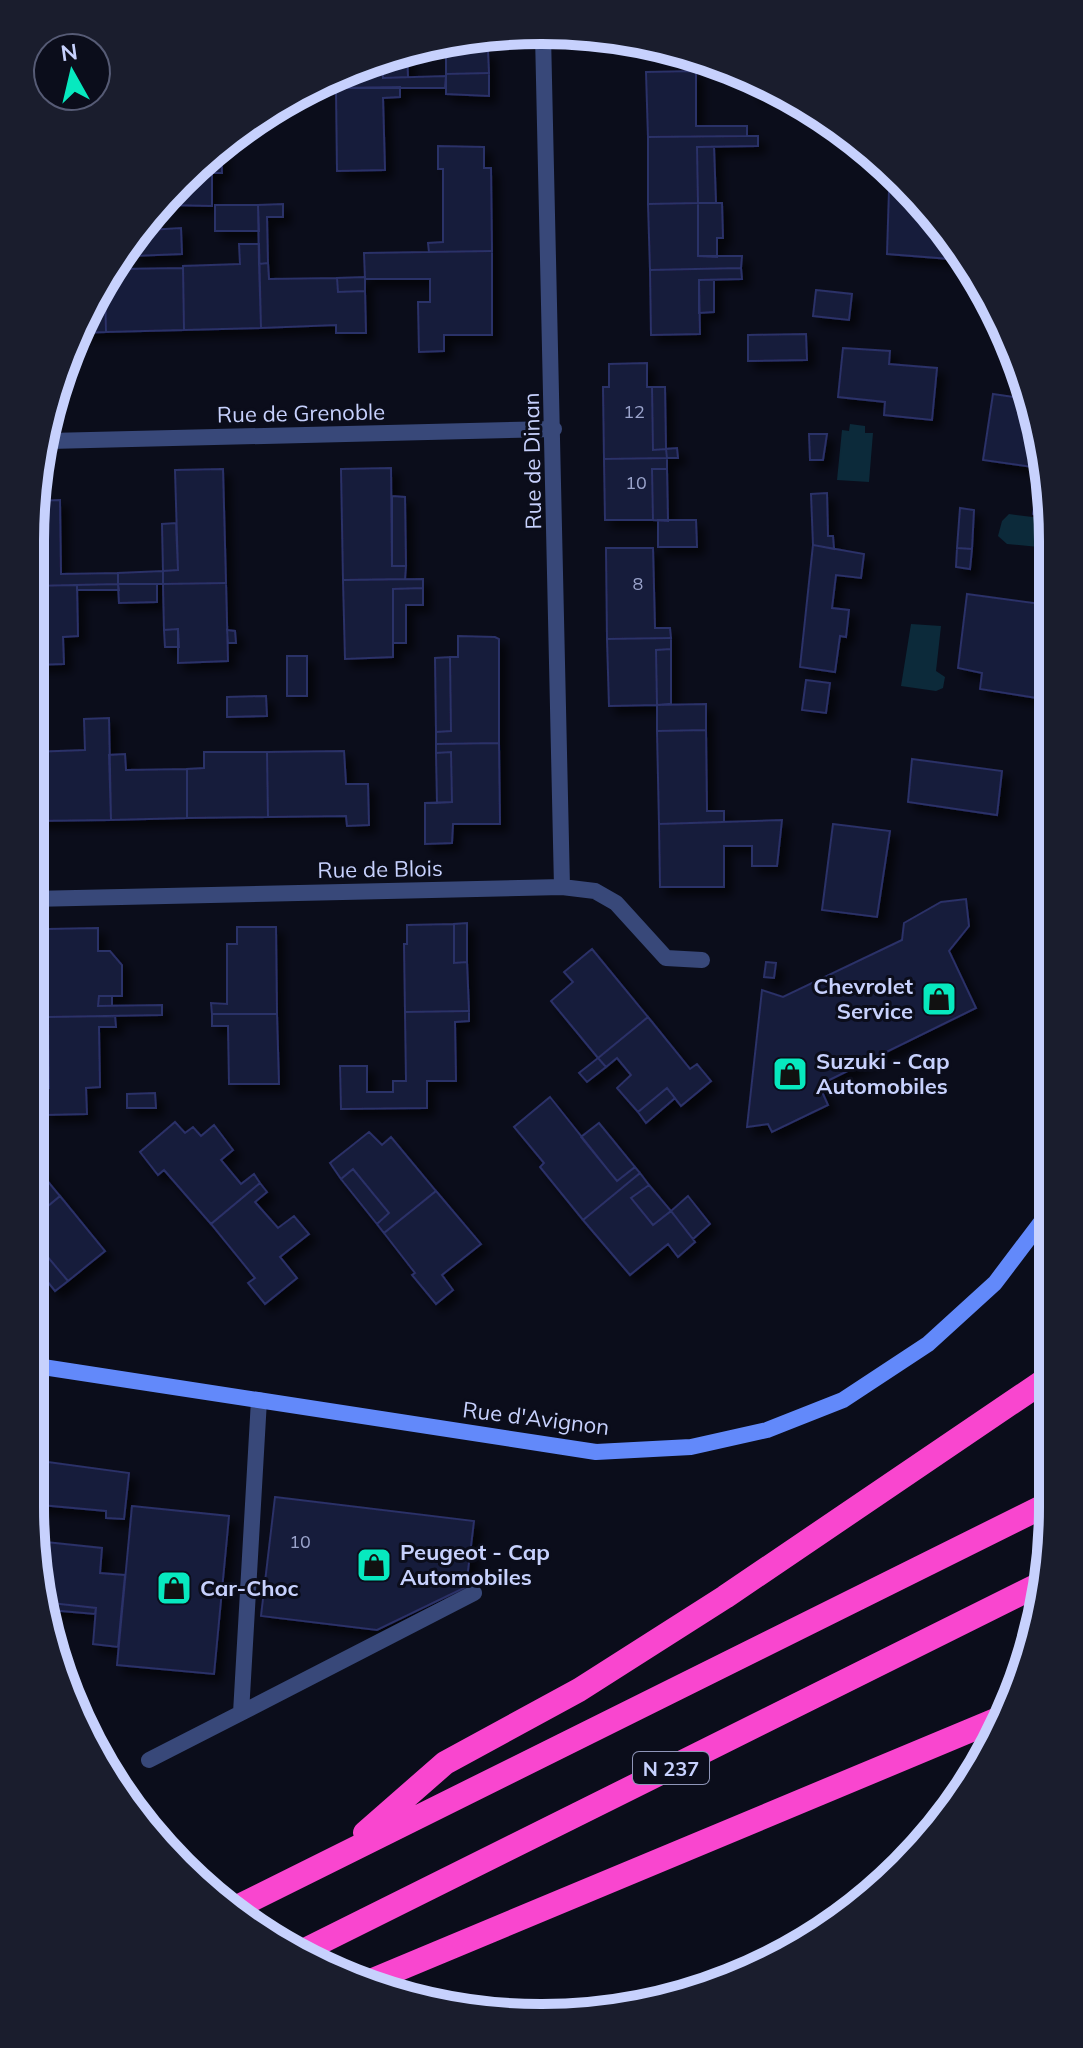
<svg xmlns="http://www.w3.org/2000/svg" width="1083" height="2048" font-family="Mulish,sans-serif">
<style>
.water{fill:#0c2a3a}
.building{fill:#181b3b;stroke:#2b3067;stroke-width:2;filter:url(#shadow)}
.lines{fill:none;stroke-linecap:round;stroke-linejoin:round}
.lane{stroke:#384879;stroke-width:16}
.street{stroke:#384879;stroke-width:16}
.secondary{stroke:#6289fa;stroke-width:16}
.highway{stroke:#f946cf;stroke-width:24}
.labels{text-anchor:middle;dominant-baseline:central;stroke-width:6;stroke-linejoin:round;paint-order:stroke}
.number-label{font-size:18px;fill:#9ba4cc}
.shield{fill:#0b0d1b;stroke:#8f96b9;stroke-width:2}
.shield-label{font-size:20px;font-weight:bold;fill:#c7d1fd}
.street-label{font-size:22px;fill:#c7d1fd;stroke:#0b0d1b}
.poi-label{font-size:22px;font-weight:bold;fill:#c7d1fd;stroke:#0b0d1b;text-anchor:start}
.rim{fill:none;stroke:#c7d1fd;stroke-width:10}
</style>
<defs>
<filter id="shadow"><feDropShadow dx="7" dy="7" stdDeviation="4" flood-color="#0009"/></filter>
</defs>
<rect width="100%" height="100%" fill="#0b0d1b"/>
<!-- water -->
<path class="water" d="M850 424 865 426V433H873L869 482 837 480 842 430 849 431Z
M1009 514 1049 519V548L1007 544 998 536 1002 521Z
M911 624 941 626 936 671 945 677 943 688 936 691 901 686Z"/>
<!-- building -->
<path class="building" d="M488 51 489 73 446 74V52Z
M407 53 408 77 383 78 382 56Z
M382 56 383 78 446 76 445 88H336V81Z
M696 71V126H747V136L648 137 646 72Z
M489 73V96L446 94V74Z
M754 79 768 83 779 90V94L754 95Z
M400 87V97L383 98 385 170 337 171 336 88Z
M747 136H758V146L697 147 698 203 648 204V137Z
M438 146 484 147V168H491L492 251 429 252 428 243 443 242V169H438Z
M221 147 222 173H212V206L167 205 205 157Z
M697 147H714L716 203H698Z
M889 190 910 191 948 230 964 260 887 254Z
M698 203V256H742L741 268 650 270 648 204Z
M698 203H722L723 238H717V257L698 256Z
M283 204V217H267L268 263 259 264 258 205Z
M215 205H258L259 231H215Z
M181 228 182 254 133 256V249L148 230Z
M239 244H259L261 328 184 330 183 266 240 264Z
M492 251V335H444V351L419 352 418 302H430V279H365L364 253Z
M268 263 269 279 337 278 338 292 365 291 366 333H336V325L261 328 259 264Z
M183 268 184 330 106 332 105 287 118 269Z
M741 268 742 279 699 280 700 334 651 335 650 270Z
M365 277V291L338 292 337 278Z
M699 280H714V312L699 313Z
M105 287 106 332 78 333 83 315Z
M816 290 852 294 849 320 813 316Z
M806 334 807 360 748 361V335Z
M843 348 890 351 889 364 937 368 932 420 884 415 885 402 838 397Z
M647 363V387H652L653 450 666 449 667 458 604 459 603 387H609V364Z
M652 387H665L666 449 653 450Z
M993 394 1028 399 1049 474V516L1033 514 1040 468 983 460Z
M809 434H827L823 460H810Z
M677 448 678 458H667L666 449Z
M667 458V469H652L653 520H605L604 459Z
M391 468 392 566H406L405 579 343 580 341 469Z
M223 469 226 583 163 584V571L178 570 175 470Z
M652 469H667L668 521 653 520Z
M827 493 828 536H833L834 549 813 545 811 494Z
M392 496 405 497 406 566H392Z
M60 500 61 574 118 573V584L31 586 33 501Z
M960 508 974 510 972 549 957 548Z
M658 520H696L697 547H658Z
M176 523 178 570 163 571 162 524Z
M813 545 864 554 861 578 836 575 832 608 849 610 846 637 840 636 835 672 800 667Z
M606 548H653L655 628H670L671 638 607 639Z
M957 548 972 549 970 569 956 567Z
M163 571V584H118V573Z
M423 579V588L393 589V657L345 659 343 580Z
M226 583 228 661 178 663V629L164 630 163 584Z
M118 584 119 590H77V585Z
M118 584H157V602L119 603Z
M77 585 78 636 63 637 64 664 31 665V586Z
M423 588V605H406V643H393V589Z
M967 594 1049 605V648L1043 647 1037 698 980 689 982 673 958 668Z
M178 629 179 647H165L164 630Z
M227 630 235 631 236 643H228Z
M458 636 495 637 499 639V743L436 744V732L451 731 450 657H458Z
M671 638V649L656 650 657 705 706 704V730L657 731V705L609 706 607 639Z
M671 649V704L657 705 656 650Z
M287 656H307V696H287Z
M450 657 451 731 436 732 435 658Z
M806 680 830 683 826 713 802 710Z
M266 696 267 716 227 717V697Z
M109 718 111 820 34 821V775H31V752L85 750 84 719Z
M706 730 707 811H724V822L659 824 657 731Z
M499 743 500 824H453L452 843 425 844V803L452 802 451 752 436 753V744Z
M344 751 346 784H368L369 825 347 826 346 816 268 817 267 752Z
M204 752H267L268 817 187 818V769L204 768Z
M451 752 452 802 437 803 436 753Z
M125 754 126 770 187 769V818L111 820 109 755Z
M912 759 1002 771 997 815 908 802Z
M782 820 777 866H752V846H724V887H660L659 824Z
M833 824 890 831 877 917 822 910Z
M966 899 969 926 949 951 976 1008 819 1085 828 1105 772 1132 768 1124 747 1127 762 990 783 997 902 940 904 923 941 902Z
M467 923V962L454 963V924Z
M454 924V963L467 962 469 1011 405 1012 404 944H407V925Z
M237 927H276L277 1014H212L211 1003 227 1004V944H237Z
M98 928V951H110L122 965V996H99L98 1006 162 1005V1015L48 1017V929Z
M592 949 648 1017 598 1058 551 1001 573 982 564 972Z
M766 962 776 963 774 978 764 977Z
M99 996H112V1006H98Z
M469 1011V1021L455 1022 456 1081H427V1108L341 1109 340 1066H367V1092H393V1081H406L405 1012Z
M212 1014H277L279 1084H229L228 1026H212Z
M115 1016 116 1027H99L100 1087 86 1088 87 1114 44 1115 45 1088H49L48 1017Z
M648 1017 690 1069 697 1064 711 1081 681 1106 667 1088 638 1112 617 1088 631 1075 617 1058 606 1067 598 1058Z
M598 1058 606 1067 587 1082 579 1073Z
M667 1088 675 1098 646 1123 638 1112Z
M155 1093 156 1108H127V1094Z
M550 1097 617 1181 635 1167 640 1173 583 1220 540 1167 544 1163 514 1127Z
M175 1122 185 1133 193 1127 201 1136 214 1125 233 1150 221 1160 241 1184 254 1174 260 1183 211 1224 164 1170 158 1175 140 1152Z
M599 1123 635 1167 617 1181 581 1137Z
M369 1132 382 1145 391 1137 436 1191 384 1233 377 1224 389 1213 353 1169 341 1179 330 1163Z
M30 1160 60 1196 30 1221Z
M353 1169 389 1213 377 1224 341 1179Z
M640 1173 649 1185 631 1198 653 1225 671 1211 695 1242 678 1257 668 1244 630 1275 583 1220Z
M260 1183 267 1192 255 1202 278 1228 294 1216 309 1234 280 1257 297 1278 265 1304 248 1283 255 1278 211 1224Z
M649 1185 671 1211 653 1225 631 1198Z
M436 1191 481 1244 442 1275 453 1290 436 1304 412 1275 415 1273 384 1233Z
M60 1196 105 1251 68 1281 30 1236V1221Z
M688 1196 710 1224 693 1239 671 1211Z
M30 1236 68 1281 55 1291 30 1260Z
M33 1460 129 1473 124 1519 106 1518V1511L30 1504Z
M275 1497 474 1521 466 1587 377 1630 261 1616Z
M132 1506 229 1516 214 1674 117 1665Z
M36 1541 102 1548 100 1573 125 1575 118 1647 93 1644 96 1608 51 1603 49 1623Z
M51 1603 96 1608 95 1614 50 1610Z"/>
<g class="lines">
<!-- lane -->
<path class="lane" d="M259 1400 241 1713 474 1593
M149 1760 241 1713"/>
<!-- street -->
<path class="street" d="M543 35 562 887
M49 441 554 429
M31 899 562 887 595 891 616 903 666 958 702 960"/>
<!-- secondary -->
<path class="secondary" d="M30 1365 596 1452 691 1447 767 1430 843 1400 928 1344 995 1283 1051 1209"/>
<!-- highway -->
<path class="highway" d="M365 1833 445 1763 579 1690 725 1597 1051 1376
M233 1909 1052 1502
M301 1952 1040 1584
M368 1982 1005 1716"/>
</g>
<!-- icons -->
<defs>
<symbol id="shop-square" viewBox="-11 -11 22 22"><rect x="-9" y="-9" width="18" height="18" rx="4" fill="#07e9bf" stroke="#0b0d1b"/><path d="M-5-2.5h2.3a2.7 3.5 0 0 1 5.4 0H5L5.5 6h-11ZM-1.5-2.5h3a1.5 2.3 0 0 0-3 0Z" fill="#111"/></symbol>
</defs>
<g fill-rule="evenodd">
<use href="#shop-square" x="919" y="979" width="40" height="40"/>
<use href="#shop-square" x="770" y="1054" width="40" height="40"/>
<use href="#shop-square" x="354" y="1545" width="40" height="40"/>
<use href="#shop-square" x="154" y="1568" width="40" height="40"/>
</g>
<g class="labels">
<!-- number labels -->
<g class="number-label">
<text x="634" y="411">12</text>
<text x="636" y="482">10</text>
<text x="638" y="583">8</text>
<text x="300" y="1541">10</text>
</g>
<!-- shield labels -->
<rect class="shield" x="633" y="1752" width="76" height="32" rx="6"/>
<g class="shield-label">
<text x="671" y="1768">N 237</text>
</g>
<!-- street labels -->
<g class="street-label">
<text transform="translate(301 413) rotate(-1)">Rue de Grenoble</text>
<text transform="translate(532 461) rotate(-91)">Rue de Dinan</text>
<text transform="translate(380 869) rotate(-1)">Rue de Blois</text>
<text transform="translate(536 1418) rotate(7)">Rue d'Avignon</text>
</g>
<!-- poi labels -->
<g class="poi-label">
<text x="913" y="986" text-anchor="end">Chevrolet<tspan x="913" dy="25">Service</tspan></text>
<text x="816" y="1061">Suzuki - Cap<tspan x="816" dy="25">Automobiles</tspan></text>
<text x="400" y="1552">Peugeot - Cap<tspan x="400" dy="25">Automobiles</tspan></text>
<text x="200" y="1588">Car-Choc</text>
</g>
</g>
<!-- crop -->
<path d="M0 0H1083V2048H0ZM541 44H542A497 497 0 0 1 1039 541V1507A497 497 0 0 1 542 2004H541A497 497 0 0 1 44 1507V541A497 497 0 0 1 541 44Z" fill="#1a1d2d" fill-rule="evenodd"/>
<path class="rim" d="M541 44H542A497 497 0 0 1 1039 541V1507A497 497 0 0 1 542 2004H541A497 497 0 0 1 44 1507V541A497 497 0 0 1 541 44Z"/>
<!-- north arrow -->
<g transform="translate(72 72) rotate(352)"><circle r="38" fill="#0b0d1b" stroke="#565b75" stroke-width="2"/>
<path d="M0-6L14 30L0 20L-14 30Z" fill="#07e9bf"/>
<text y="-12" font-size="22" font-weight="bold" text-anchor="middle" fill="#c7d1fd">N</text>
</g>
</svg>
